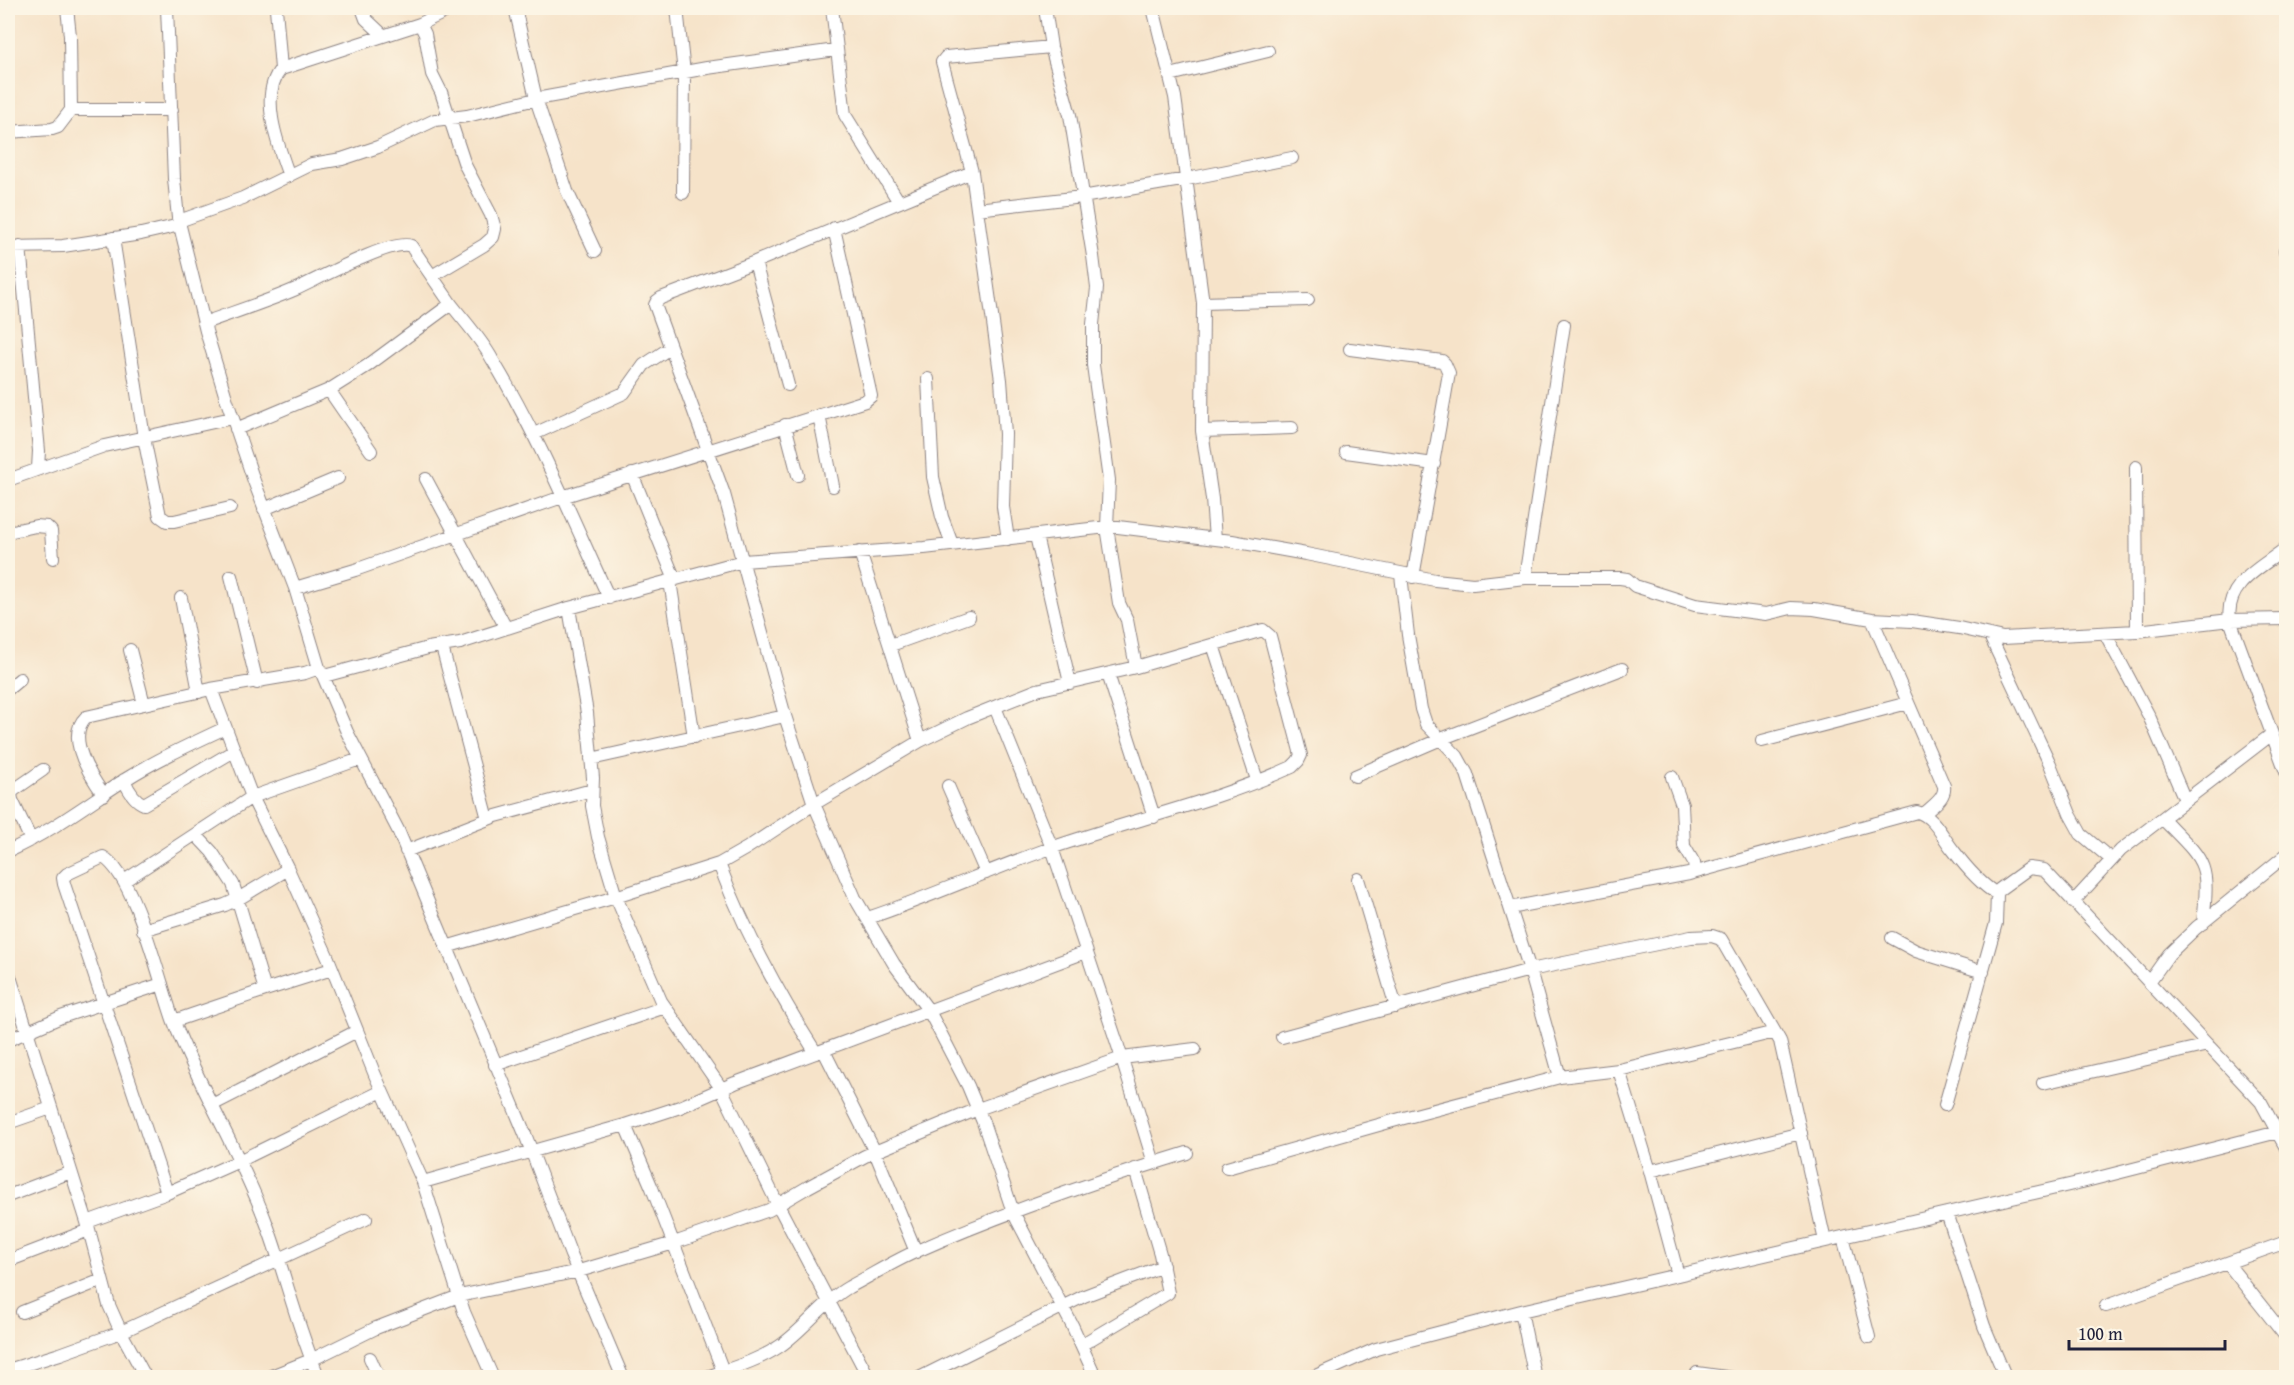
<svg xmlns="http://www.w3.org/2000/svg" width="2294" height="1385" font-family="'Gentium Book Plus',serif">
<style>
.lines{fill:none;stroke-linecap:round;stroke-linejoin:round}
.minor-casing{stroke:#8c8282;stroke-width:14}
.minor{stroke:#fff;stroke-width:12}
</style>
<rect width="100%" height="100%" fill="#fcf5e5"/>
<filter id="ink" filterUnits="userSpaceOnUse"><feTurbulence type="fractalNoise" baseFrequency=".0167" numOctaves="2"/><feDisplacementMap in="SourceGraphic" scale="12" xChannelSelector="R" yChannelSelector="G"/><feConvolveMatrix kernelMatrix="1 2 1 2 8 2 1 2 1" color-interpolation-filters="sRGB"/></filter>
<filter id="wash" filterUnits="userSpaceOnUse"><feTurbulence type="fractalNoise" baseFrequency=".008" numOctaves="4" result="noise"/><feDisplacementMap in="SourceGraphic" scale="24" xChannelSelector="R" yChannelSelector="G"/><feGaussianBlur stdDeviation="1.35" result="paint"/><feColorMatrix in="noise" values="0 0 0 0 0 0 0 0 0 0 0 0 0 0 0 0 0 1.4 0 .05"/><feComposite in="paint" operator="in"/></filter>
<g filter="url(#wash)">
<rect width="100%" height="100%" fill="#f6e3c9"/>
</g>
<g filter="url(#ink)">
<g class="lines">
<defs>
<path id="minor" d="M67 8 70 36 71 110H172
M276 8 281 69
M362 8 366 19 383 35
M515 8 536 99 567 191 595 251
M677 8 684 73 683 193
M832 8 845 115 899 202
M1045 8 1051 47 1070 115 1093 256 1097 288 1093 324V365L1109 480 1107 527 1119 603 1127 620 1136 667
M1153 8 1175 97 1203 303 1202 431 1212 499 1215 539
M420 24 425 34 432 74 441 92 465 165 491 215 495 229 493 237 484 245 432 276
M1170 75 1268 51
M8 132 52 129 58 127 71 110
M972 172 755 262 661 298 657 301 655 305 724 494 785 716 814 804 855 898 894 964 929 1011 968 1086 983 1122 1013 1212 1072 1325 1096 1378
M289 176C279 148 258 95 281 69L420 24 453 8
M977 209 1082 197 1187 179 1292 158
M179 221 243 198 312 164 342 159 378 147 435 120 467 116 536 99 707 68 836 50
M113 238 144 438 160 516 167 521H174L230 508
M20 246 39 451 38 468
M8 247 63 246 141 234 180 225
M2285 251 2286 255
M755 262 788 385
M1203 303 1308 300
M451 304C465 322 481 339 492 359 538 435 572 518 609 598
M204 323C234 312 266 302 296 289 316 280 393 238 411 246L451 304 367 366 329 390 236 429
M1350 349 1442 361 1445 364 1449 373 1413 577
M928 379 933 477 942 517 952 544
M329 390 371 451
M819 415 833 486
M785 425 798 475
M1202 431 1292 428
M534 434 624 393 644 365 670 348
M1346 452 1434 464
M2136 467 2137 631
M632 474 675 580
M426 479 506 628
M8 480 104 446 232 418
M264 509 338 478
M8 532 36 526 47 527 51 531 53 558
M1036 536 1070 683
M1008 539 1003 507 1005 434 1001 380 977 209 972 172 942 62 946 57 1051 47
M2286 548C2263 567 2224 583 2230 620L2286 772
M860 552 920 741
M1401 575 1408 635 1421 709 1426 724 1457 756 1467 774 1530 970 1560 1077
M231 576 257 683
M1525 578 1564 325
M670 581 694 737
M295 588 355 570 562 497 865 401 871 396 834 228
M181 598 199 692
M569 608 587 713 593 778 592 806 598 837 616 897 661 1001 721 1088 778 1205 869 1378
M1872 619 1944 786C1946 798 1932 806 1924 814
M2105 633 2149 716 2185 800
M1990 636 2050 764 2070 814 2081 834 2112 860
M891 645 969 617
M1213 645 1257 780
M442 647 488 819
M130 650 144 704
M321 671 347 732 398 830 525 1134 571 1255 623 1378
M1108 674 1154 817
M324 676 428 648 460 643 569 608 743 561 924 548 1107 527H1118L1232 541 1306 554 1435 580 1473 584 1525 578H1620L1627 579 1635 586 1695 605 1766 614 1791 608 1814 609 1872 619 1912 621 1959 628 2003 638 2137 631 2230 620 2286 619
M8 689 20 679
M211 689 252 797 360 759
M995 707 1052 848 1118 1046 1154 1163
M1762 741 1908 703
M591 759 785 716
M1355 776 1441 739 1622 669
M1672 777 1682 805 1684 846 1694 863 1695 872
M124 780C128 789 135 801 144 804L234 751
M948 786 986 873
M104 795C91 777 65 737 86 717L211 689 305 673 319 668 295 588 254 481 226 398 206 331 178 218 174 179 167 8
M2163 819C2205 862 2210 861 2203 923
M196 835 212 852 233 884 265 990
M31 840 12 800 11 794 14 790 43 770
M8 851C51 832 87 804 126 779 158 759 191 744 225 728
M406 851 496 816 592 790
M719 864C744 930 778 993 816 1053
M1358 879 1396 1007
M124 881 252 797 288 869 328 958 375 1075 423 1182 464 1312 493 1378
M2073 902 2121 850 2272 734
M1510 908 1689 874 1917 812C1934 816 1943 838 1953 850 1965 866 1980 884 1997 894
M143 930 225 905 238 899 288 869
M1892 938 1916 951 1983 972
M446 947 609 899 719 864 747 848 814 804 920 741 967 718 1037 690 1136 667 1263 630 1270 636 1301 755 1298 761 1292 767C1215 802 1131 820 1051 848 989 870 930 897 868 918
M8 970 87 1222 109 1305 121 1332 146 1378
M2149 982 2169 954 2196 928 2286 855
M174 1021 265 990 332 969
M1282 1037 1530 970 1691 937 1712 936 1721 939 1776 1034
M8 1040 61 1017 162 984
M824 1051 875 1152 916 1252
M495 1065 665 1007
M1619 1070 1767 1034H1776L1780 1041 1825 1241
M2043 1083 2208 1045
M212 1105 357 1031
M1945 1105 1996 923 1997 894 2000 889 2029 868 2044 870 2261 1102 2286 1148
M8 1123 51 1108
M625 1125 652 1188 723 1371
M1227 1168 1400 1119 1560 1077 1619 1070 1650 1171 1678 1275
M1650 1171 1801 1133
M423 1182 625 1125 680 1107 735 1083 1086 952
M167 1193 64 884 63 878 67 874 103 857C136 876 160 985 174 1022 201 1091 240 1153 266 1222 285 1273 297 1327 319 1378
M8 1196 71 1172
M1947 1213 1984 1326 2006 1378
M87 1222 167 1193 239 1161 382 1091
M1843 1237 1869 1337
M8 1261 89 1230
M2228 1264 2286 1337
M2106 1306 2286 1242
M1521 1311 1535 1378
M22 1312 102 1280
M1081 1345 1168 1293 1160 1254 1135 1169
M370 1358 379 1378
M8 1370 60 1354 121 1332 366 1219
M1697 1373 1733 1378
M266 1378 311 1360 376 1328 459 1296 579 1271 674 1243 769 1210 808 1187 865 1156 978 1109 1122 1058 1195 1049
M704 1378C729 1369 758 1361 780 1346 805 1329 824 1301 849 1287 872 1275 894 1261 917 1251 1005 1212 1096 1181 1187 1153
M919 1378 1084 1296 1163 1266
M1311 1378 1376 1349 1521 1311 2082 1182 2278 1132 2286 1126"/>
</defs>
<!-- minor casing -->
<use href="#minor" class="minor-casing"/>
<!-- minor -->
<use href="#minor" class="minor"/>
</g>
</g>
<!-- margin -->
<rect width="2294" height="1385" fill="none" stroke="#fcf5e5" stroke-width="30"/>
<!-- scale -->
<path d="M2069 1340v9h156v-9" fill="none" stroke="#22223b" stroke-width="3"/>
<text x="2078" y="1340" font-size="18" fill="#22223b" stroke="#fcf5e5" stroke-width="4.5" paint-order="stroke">100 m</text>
</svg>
